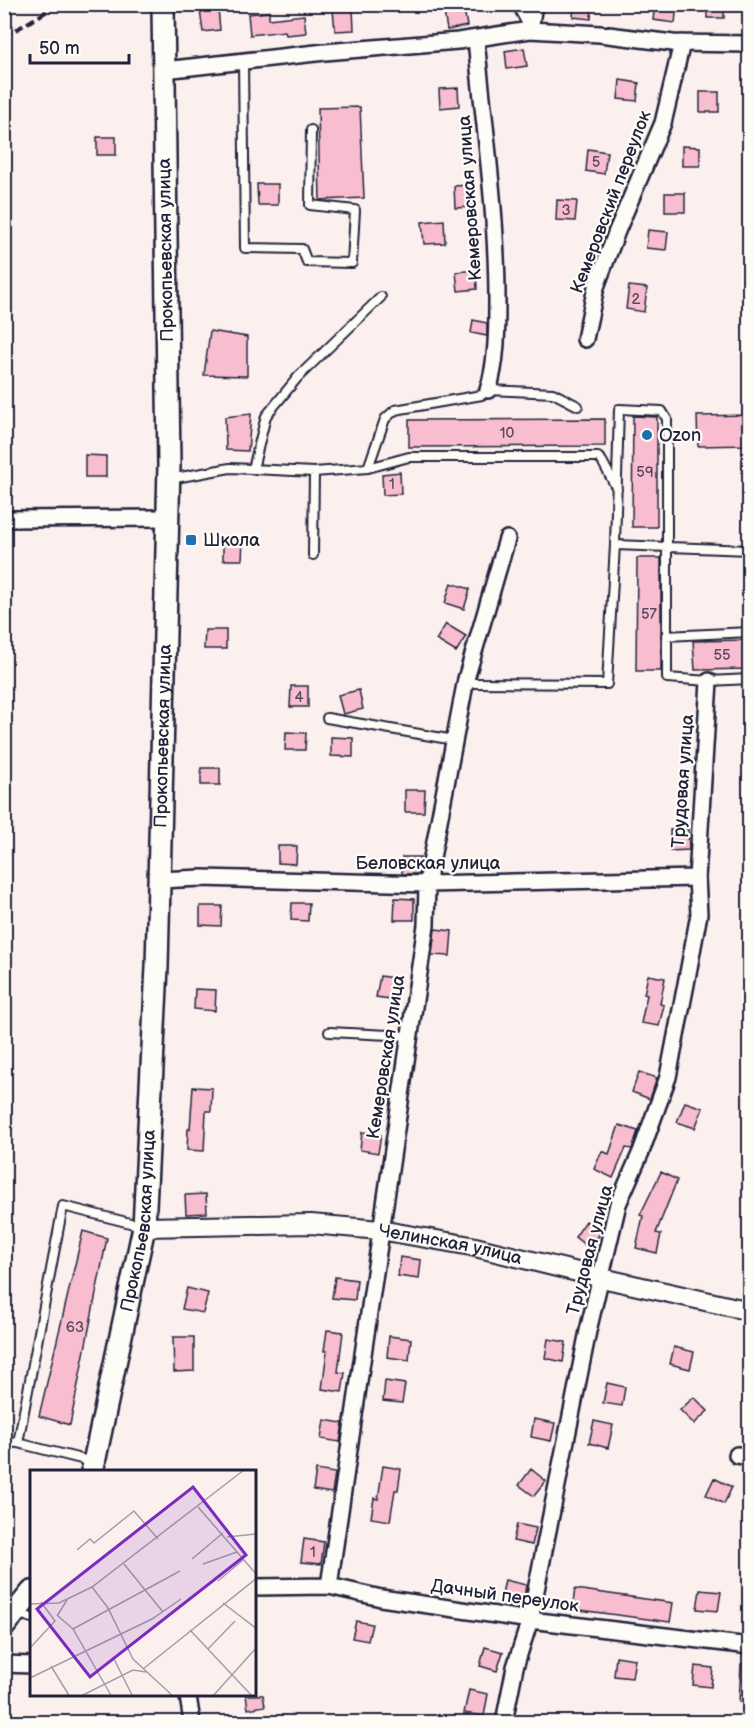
<svg xmlns="http://www.w3.org/2000/svg" width="754" height="1727" font-family="'Balsamiq Sans',sans-serif">
<style>
.building{fill:#f8becf;stroke:#22223b;stroke-width:1.5}
.lines{fill:none;stroke-linecap:round;stroke-linejoin:round}
.service-casing{stroke:#22223b;stroke-width:12}
.minor-casing{stroke:#22223b;stroke-width:20}
.tertiary-casing{stroke:#22223b;stroke-width:22}
.secondary-casing{stroke:#22223b;stroke-width:26}
.service{stroke:#fdfcf7;stroke-width:8}
.minor{stroke:#fdfcf7;stroke-width:15}
.tertiary{stroke:#fdfcf7;stroke-width:18}
.secondary{stroke:#fdfcf7;stroke-width:21}
.rail{stroke:#22223b;stroke-width:4;stroke-dasharray:9 4.5;stroke-linecap:butt}
.poi-dot{fill:#1f6fb2;stroke:#fdfcf7;stroke-width:2}
.labels{text-anchor:middle;dominant-baseline:central;stroke-width:4.5;stroke-linejoin:round;paint-order:stroke}
.number-label{font-size:15px;fill:#584960}
.street-label{font-size:18px;fill:#22223b;stroke:#fdfcf7}
.poi-label{font-size:18px;fill:#22223b;stroke:#fdfcf7;text-anchor:start}
.inset-road{fill:none;stroke:#a59ea7;stroke-width:1.5}
.view{fill:#7b2cbf;fill-opacity:0.15;stroke:#7b2cbf;stroke-width:3}
.inset-edge{fill:none;stroke:#22223b;stroke-width:3}
</style>
<rect width="100%" height="100%" fill="#fcf0ef"/>
<filter id="ink" filterUnits="userSpaceOnUse"><feTurbulence type="fractalNoise" baseFrequency=".0167" numOctaves="2"/><feDisplacementMap in="SourceGraphic" scale="12" xChannelSelector="R" yChannelSelector="G"/><feConvolveMatrix kernelMatrix="1 2 1 2 8 2 1 2 1" color-interpolation-filters="sRGB"/></filter>
<g filter="url(#ink)">
<!-- building -->
<path class="building" d="M574 4H592L591 19 573 17Z
M655 4H677L675 23 653 20Z
M707 4H724V18H707Z
M218 8 220 30 203 32 200 10Z
M353 9 354 30 335 31 333 10Z
M464 9 467 26 447 30 444 12Z
M269 12V19L304 15 306 33 286 35 285 31 250 35 248 14Z
M524 48 527 66 507 69 505 51Z
M620 80 639 83 637 101 618 99Z
M458 88 459 106 440 108 439 89Z
M700 92H719V112H700Z
M360 107 364 198 320 200 318 108Z
M97 137H116V155H97Z
M682 146 700 147V166H682Z
M588 149 607 152 604 174 586 171Z
M257 184H278V205H258Z
M470 185 472 207 455 208 454 186Z
M665 193H685V212H665Z
M557 200 577 201 575 221 556 220Z
M444 220 445 243 424 244 422 222Z
M648 230 668 232 666 250 646 248Z
M476 270 477 289 458 291 456 272Z
M629 286 647 288 644 312 626 309Z
M473 320 487 323V336L471 333Z
M210 331 247 337V376L204 375Z
M251 414 248 451 226 450 225 417Z
M750 415V445L698 446 697 416Z
M633 416 657 417V527H632Z
M605 419V446L409 447V420Z
M85 455 106 456V477H85Z
M400 472 401 494 383 495 382 474Z
M223 540H243L242 560H223Z
M637 558H661V671H636Z
M451 583 470 589 464 609 445 603Z
M446 624 466 636 456 652 436 640Z
M205 630H226V649H204Z
M750 640V669L695 670 693 641Z
M291 686H308V707H290Z
M359 690 363 709 343 714 338 695Z
M286 732 306 733 305 750H285Z
M331 737 353 738V757L331 756Z
M201 768H220V785H201Z
M405 790H425L424 812H405Z
M688 829 689 850 670 851V830Z
M278 846H297L296 864 278 863Z
M402 857H420L419 874H402Z
M395 898 414 899V920H394Z
M292 903H309L308 921 291 920Z
M200 906H222L221 926 200 925Z
M435 929 452 931 450 956 432 955Z
M648 975 665 978 660 1004 664 1005 659 1026 641 1023 647 995 644 994Z
M380 976 400 979 397 1000 376 997Z
M195 989 216 990 215 1011 194 1009Z
M639 1072 657 1078 650 1099 632 1092Z
M193 1087 212 1088 211 1111H206L204 1151 187 1150 188 1129H190Z
M685 1102 703 1108 695 1128 677 1122Z
M619 1125 638 1131 632 1149 626 1148 613 1178 594 1169 602 1151 609 1154Z
M362 1132 381 1135 378 1153 360 1150Z
M661 1172 677 1180 656 1233 661 1234 657 1253 636 1248 643 1216 640 1215Z
M206 1194 207 1213 186 1214 185 1195Z
M586 1221 601 1232 590 1249 575 1237Z
M83 1231 107 1238 70 1425 39 1416Z
M400 1257 421 1260 419 1279 398 1276Z
M335 1277 357 1280 355 1300 332 1298Z
M187 1288 208 1293 203 1313 182 1309Z
M327 1330 343 1332 338 1372 345 1373 342 1392 322 1389 327 1351H324Z
M389 1336 411 1339 409 1360 387 1357Z
M173 1337H194V1371L174 1372Z
M548 1339 566 1342 563 1362 545 1358Z
M674 1347 694 1352 690 1369 670 1364Z
M385 1381 405 1384 402 1403 383 1401Z
M607 1383 625 1387 622 1406 603 1403Z
M694 1397 708 1411 694 1424 680 1410Z
M534 1419 555 1423 551 1441 531 1437Z
M324 1420 343 1423 340 1442 321 1439Z
M594 1421 613 1425 608 1448 589 1443Z
M383 1466 401 1469 398 1490H395L390 1521 371 1518 374 1498 378 1499Z
M531 1469 546 1481 534 1496 519 1485Z
M316 1470 335 1473 332 1493 313 1490Z
M714 1478 732 1487 724 1504 706 1495Z
M517 1524 536 1528 532 1545 513 1541Z
M304 1539 324 1542 321 1564 301 1562Z
M505 1580 526 1585 523 1603 501 1599Z
M575 1589 673 1603 670 1622 572 1609Z
M700 1590 721 1592 718 1611 697 1609Z
M356 1621 372 1624 368 1641 352 1638Z
M485 1647 503 1652 497 1671 480 1666Z
M616 1656 635 1659 632 1678 614 1676Z
M741 1664H750V1703L739 1702Z
M695 1666 713 1668 711 1687 693 1685Z
M469 1690 488 1694 484 1716 464 1713Z
M246 1695H263L265 1706 248 1709Z"/>
<g class="lines">
<defs>
<path id="service" d="M516 4 528 26
M243 61 245 248 302 249 307 262 352 263 355 210 310 205 311 130
M368 468 385 419 395 410 482 395 488 390 553 393 578 406
M253 469 266 416 298 377 381 297
M170 479 230 468 314 472 368 468 409 457H598L602 461 617 489
M615 545 750 550
M313 555 314 472
M666 636 750 632
M465 683 607 684 615 545 619 409 662 411 667 419V678L709 681 750 679
M327 718 454 740
M329 1032 409 1036
M4 1442 18 1443 93 1462
M18 1443 63 1206 142 1226
M16 1613 32 1618"/>
<path id="minor" d="M530 30 534 4
M476 39C484 125 497 212 497 299 497 328 497 363 488 390
M164 70 325 52 458 41 530 30 600 34 673 43 750 44
M585 339 596 287 617 231 663 123 682 43
M4 519 168 518
M159 880 202 878 427 884 697 878
M737 1455 750 1457
M329 1586 426 925 427 884 466 679 507 539
M255 1587 329 1586 381 1598 530 1620 750 1646
M4 1664 32 1665
M188 1696 192 1722
M504 1722 515 1667 530 1620 588 1331 618 1204 641 1152 668 1077 686 984 699 914 697 878 709 681"/>
<g id="tertiary">
<path id="s1" d="M144 1227 311 1224 380 1230 471 1246 602 1278 750 1311"/>
</g>
<g id="secondary">
<path id="s2" d="M92 1472 144 1227 157 967 169 465 163 4"/>
<path d="M4 1626 32 1592"/>
</g>
</defs>
<!-- service casing -->
<use href="#service" class="service-casing"/>
<!-- minor casing -->
<use href="#minor" class="minor-casing"/>
<!-- tertiary casing -->
<use href="#tertiary" class="tertiary-casing"/>
<!-- secondary casing -->
<use href="#secondary" class="secondary-casing"/>
<!-- service -->
<use href="#service" class="service"/>
<!-- minor -->
<use href="#minor" class="minor"/>
<!-- tertiary -->
<use href="#tertiary" class="tertiary"/>
<!-- secondary -->
<use href="#secondary" class="secondary"/>
<!-- rail -->
<path class="rail" d="M4 37 59 4"/>
</g>
</g>
<!-- markers -->
<g class="poi-dot">
<circle cx="647" cy="435" r="6"/>
<rect x="185" y="534" width="12" height="12" rx="3"/>
</g>
<g class="labels">
<!-- number labels -->
<g class="number-label">
<text x="596" y="162">5</text>
<text x="566" y="210">3</text>
<text x="636" y="299">2</text>
<text x="507" y="433">10</text>
<text x="645" y="472">59</text>
<text x="392" y="484">1</text>
<text x="649" y="614">57</text>
<text x="722" y="655">55</text>
<text x="299" y="697">4</text>
<text x="75" y="1327">63</text>
<text x="313" y="1552">1</text>
</g>
<!-- street labels -->
<g class="street-label">
<text transform="translate(470 198) rotate(-94)">Кемеровская улица</text>
<text transform="translate(611 202) rotate(-69)">Кемеровский переулок</text>
<text transform="translate(166 250) rotate(-91)">Прокопьевская улица</text>
<text stroke="none"><textPath href="#s2" startOffset="742">Прокопьевская улица</textPath></text>
<text transform="translate(683 781) rotate(-86)">Трудовая улица</text>
<text x="428" y="863">Беловская улица</text>
<text transform="translate(386 1057) rotate(-81)">Кемеровская улица</text>
<text stroke="none"><textPath href="#s2" startOffset="256">Прокопьевская улица</textPath></text>
<text stroke="none"><textPath href="#s1" startOffset="308">Челинская улица</textPath></text>
<text transform="translate(590 1250) rotate(-75)">Трудовая улица</text>
<text transform="translate(505 1596) rotate(8)">Дачный переулок</text>
</g>
<!-- poi labels -->
<g class="poi-label">
<text x="659" y="435">Ozon</text>
<text x="203" y="540">Школа</text>
</g>
</g>
<!-- overview -->
<g transform="translate(30 1470)">
<rect width="226" height="226" fill="#fcf0ef"/>
<path class="inset-road" d="M168 37 227 105M197 67 227 64M47 80 60 69 64 73 104 41 128 69M162 89 193 63M94 94 133 142M173 94 207 82M188 111 213 90M62 117 78 138 103 189 144 227M193 133 227 159M0 134 29 133 62 117 214 0M27 146 37 130M28 146 43 159 82 227M43 159 150 101M160 160 223 227M0 178 25 151 11 132M178 179 205 151M83 187 103 227M21 196 40 227M113 199 227 108M0 208 122 149 151 129M49 227 103 200 116 202M182 227 227 177"/>
<path class="view" d="M163 17 216 85 60 207 7 139Z"/>
<rect width="226" height="226" class="inset-edge"/>
</g>
<!-- margin -->
<rect width="754" height="1727" fill="none" stroke="#fdfcf7" stroke-width="24"/>
<rect x="12" y="12" width="730" height="1703" fill="none" stroke="#22223b" stroke-width="2" filter="url(#ink)"/>
<!-- scale -->
<path d="M30 54v9h99v-9" fill="none" stroke="#22223b" stroke-width="3"/>
<text x="39" y="54" font-size="18" fill="#22223b" stroke="#fdfcf7" stroke-width="4.5" paint-order="stroke">50 m</text>
</svg>
